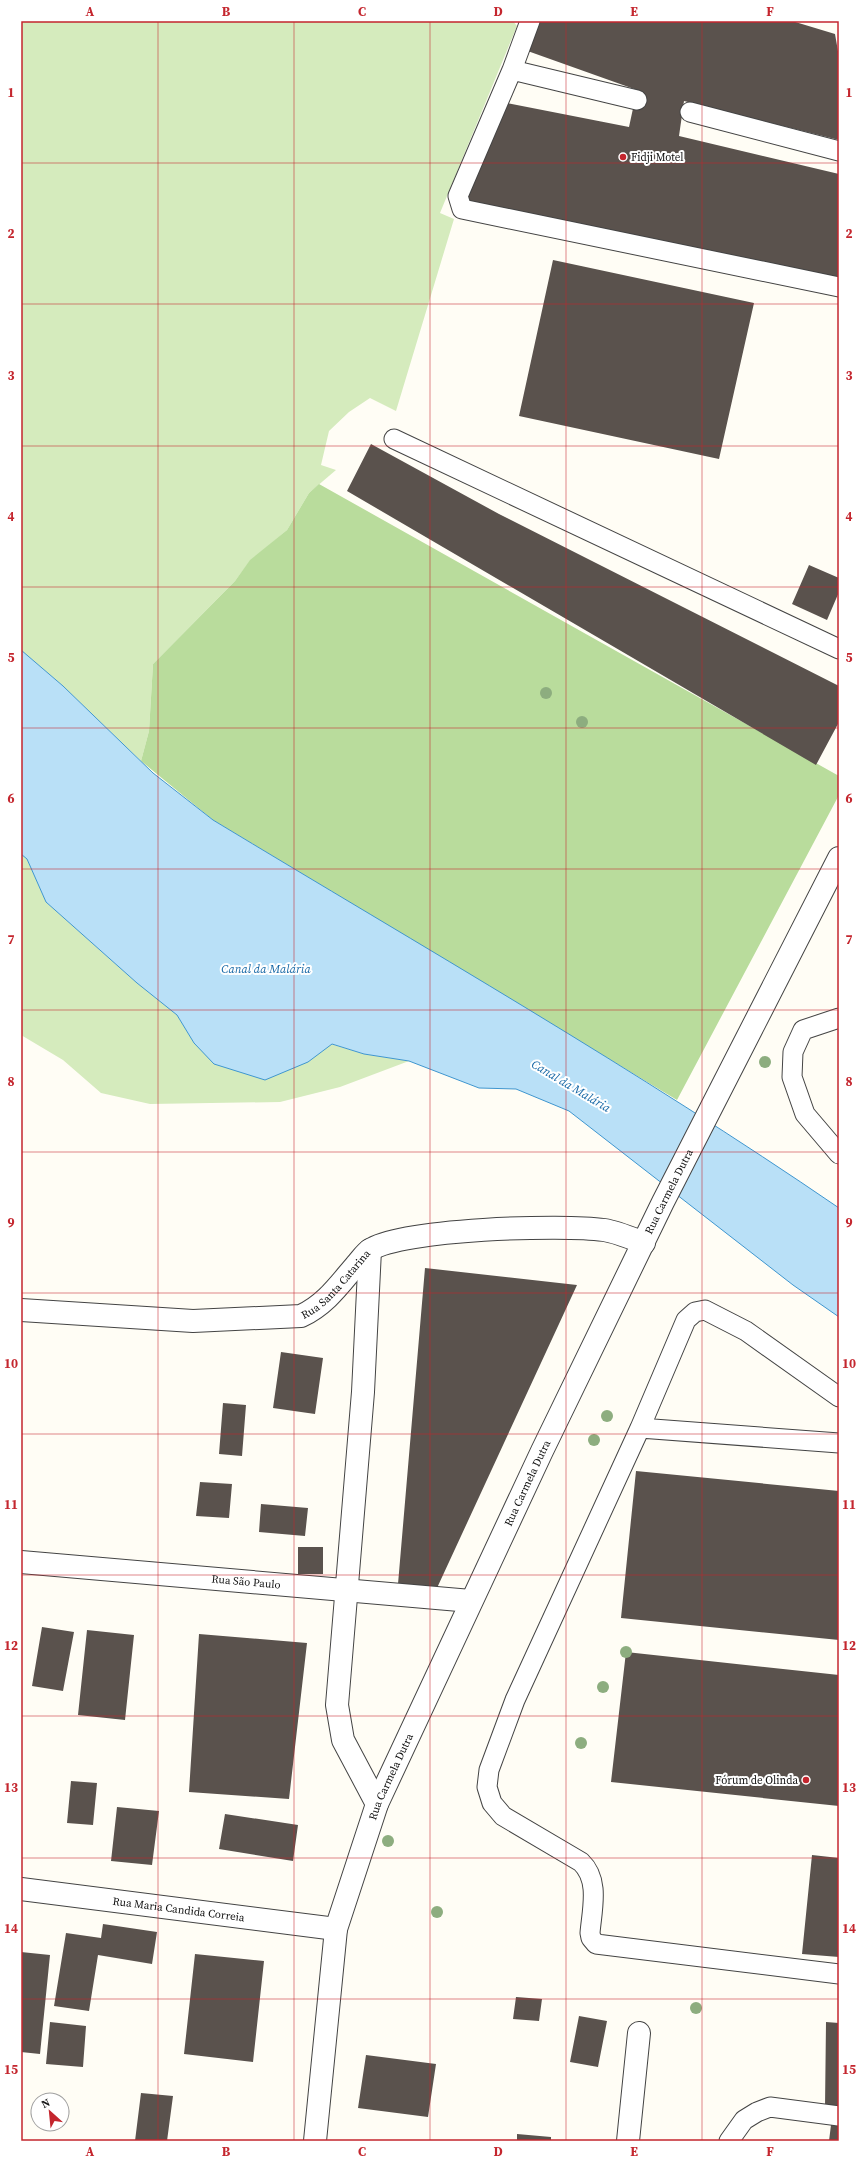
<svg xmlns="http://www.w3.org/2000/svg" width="860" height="2162" font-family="'Source Serif 4',serif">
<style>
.green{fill:#d5ebbd}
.forest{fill:#b9dc9c}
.water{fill:#b9e0f7;stroke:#3f96cf}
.building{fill:#5a524d}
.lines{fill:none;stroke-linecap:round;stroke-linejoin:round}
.service-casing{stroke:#444;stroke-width:21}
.minor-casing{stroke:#444;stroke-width:24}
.tertiary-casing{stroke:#444;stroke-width:24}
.service{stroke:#fff;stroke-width:19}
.minor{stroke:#fff;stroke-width:22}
.tertiary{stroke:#fff;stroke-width:22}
.tree{fill:#8dad7f}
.grid{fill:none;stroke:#c4262e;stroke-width:1;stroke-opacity:0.55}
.poi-dot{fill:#c4262e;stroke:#fff;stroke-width:1.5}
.labels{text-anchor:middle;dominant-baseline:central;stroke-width:4;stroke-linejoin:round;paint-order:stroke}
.poi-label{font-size:11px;fill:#111;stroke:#fff;text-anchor:start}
.street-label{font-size:11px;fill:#111;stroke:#fff}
.water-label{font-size:12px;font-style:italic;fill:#1768a6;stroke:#fff}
.neatline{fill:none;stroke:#c4262e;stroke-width:1.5}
.grid-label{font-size:13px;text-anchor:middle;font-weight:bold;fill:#c4262e}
</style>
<rect width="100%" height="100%" fill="#fffdf5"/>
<!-- green -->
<path class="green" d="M21 21H513L517 26 440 213 454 219 396 411 370 398 349 412 329 431 321 465 336 470 309 493 287 530 250 561 235 581 153 664 149 731 141 761 63 686 21 650Z
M21 854 27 859 46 902 137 983 177 1015 194 1043 308 1062 331 1044 364 1054 409 1061 340 1087 280 1102 150 1104 101 1093 63 1060 21 1035Z"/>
<!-- forest -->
<path class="forest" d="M319 484 839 776V795L677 1100 213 820 141 761 149 731 153 664 235 581 250 560 287 530 309 493Z"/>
<!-- water -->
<path class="water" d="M21 650 63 686 153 773 213 820C423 947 636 1069 839 1208V1317L793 1285 569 1111 516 1089 479 1088 409 1061 364 1054 332 1044 308 1062 265 1080 214 1064 194 1043 177 1015 137 983 46 902 27 859 21 854Z"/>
<!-- building -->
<path class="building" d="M535 21H792L835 34 839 57V140L684 101 679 136 839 174V282L462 203 501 102 629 127 637 90 522 49Z
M553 260 754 303 719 459 519 416Z
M371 444 499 514 839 686V722L816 765 347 491Z
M809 565 839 578V592L827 620 792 604Z
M425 1268 577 1285 437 1588 398 1584Z
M281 1352 323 1358 315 1414 273 1408Z
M223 1403 246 1405 242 1456 219 1454Z
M636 1471 839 1491V1640L621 1618Z
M200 1482 232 1484 229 1518 196 1516Z
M261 1504 308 1508 305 1536 259 1532Z
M298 1547H323V1574H298Z
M42 1627 74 1632 63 1691 32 1686Z
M87 1630 134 1635 125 1720 78 1715Z
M199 1634 307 1643 289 1799 189 1792Z
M626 1652 839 1675V1806L611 1782Z
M71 1781 97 1783 93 1825 67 1823Z
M117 1807 159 1811 152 1865 111 1861Z
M225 1814 298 1825 293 1861 219 1849Z
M812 1855 839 1858V1957L802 1954Z
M103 1924 157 1932 152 1964 98 1955 89 2011 54 2006 66 1933 101 1938Z
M21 1952 50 1955 40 2054 21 2052Z
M195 1954 264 1961 253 2062 184 2054Z
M516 1997 542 1999 539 2021 513 2019Z
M579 2016 607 2021 598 2067 570 2062Z
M50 2022 86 2026 83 2067 46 2064Z
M826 2022 839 2023V2109L825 2108Z
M366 2055 436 2064 428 2117 358 2108Z
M141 2093 173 2096 167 2141H135Z
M831 2125 839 2126V2141H829Z
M517 2134 551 2137V2141H517Z"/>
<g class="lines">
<defs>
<path id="service" d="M530 21 512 70 637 100
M512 70 458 196 462 209 839 287
M690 112 839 151
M394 439 839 649
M839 1018 803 1030 793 1052 792 1077 805 1114 839 1154
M839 1397 746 1331 705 1310 695 1312 686 1320 640 1428 515 1700 489 1770 487 1787 492 1803 503 1816 581 1862C600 1880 592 1909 590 1933L591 1938 596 1944 839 1974
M640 1428 839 1443
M729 2141 744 2120 757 2112 770 2107 839 2116"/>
<g id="minor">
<path d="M370 1250 363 1392 337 1705 343 1740 377 1804"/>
<path id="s1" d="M21 1310 193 1321 301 1316C325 1305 339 1285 356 1265 360 1261 365 1253 370 1250 401 1229 564 1224 604 1230 617 1232 631 1238 644 1243"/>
<path id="s2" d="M21 1562 471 1601"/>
<path id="s3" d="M21 1889 336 1929"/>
<path d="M628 2141 639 2033"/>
</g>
<g id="tertiary">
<path id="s4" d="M315 2141 336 1929 377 1804 542 1451 663 1202 839 858"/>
</g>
</defs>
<!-- service casing -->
<use href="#service" class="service-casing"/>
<!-- minor casing -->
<use href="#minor" class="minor-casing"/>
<!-- tertiary casing -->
<use href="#tertiary" class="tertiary-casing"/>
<!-- service -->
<use href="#service" class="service"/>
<!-- minor -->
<use href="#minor" class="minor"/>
<!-- tertiary -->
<use href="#tertiary" class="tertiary"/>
</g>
<!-- trees -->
<g class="tree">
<circle cx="546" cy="693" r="6"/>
<circle cx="582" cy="722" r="6"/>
<circle cx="765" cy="1062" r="6"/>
<circle cx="607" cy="1416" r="6"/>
<circle cx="594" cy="1440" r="6"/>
<circle cx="626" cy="1652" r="6"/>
<circle cx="603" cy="1687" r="6"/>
<circle cx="581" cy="1743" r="6"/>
<circle cx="388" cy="1841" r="6"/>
<circle cx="437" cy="1912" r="6"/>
<circle cx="696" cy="2008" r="6"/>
</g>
<!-- grid -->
<path class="grid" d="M158 21V2141M294 21V2141M430 21V2141M566 21V2141M702 21V2141M21 163H839M21 304H839M21 446H839M21 587H839M21 728H839M21 869H839M21 1010H839M21 1152H839M21 1293H839M21 1434H839M21 1575H839M21 1716H839M21 1858H839M21 1999H839"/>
<!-- markers -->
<g class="poi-dot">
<circle cx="623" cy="157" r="4"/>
<circle cx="806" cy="1780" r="4"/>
</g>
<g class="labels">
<!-- poi labels -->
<g class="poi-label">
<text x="631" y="157">Fidji Motel</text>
<text x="798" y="1780" text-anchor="end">Fórum de Olinda</text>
</g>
<!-- street labels -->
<g class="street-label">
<text stroke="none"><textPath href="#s4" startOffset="1023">Rua Carmela Dutra</textPath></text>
<text stroke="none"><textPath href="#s1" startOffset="328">Rua Santa Catarina</textPath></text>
<text stroke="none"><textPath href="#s4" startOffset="699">Rua Carmela Dutra</textPath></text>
<text stroke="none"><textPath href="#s2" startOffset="226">Rua São Paulo</textPath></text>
<text stroke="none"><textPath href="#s4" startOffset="375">Rua Carmela Dutra</textPath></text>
<text stroke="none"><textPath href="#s3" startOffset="159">Rua Maria Candida Correia</textPath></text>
</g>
<!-- water labels -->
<g class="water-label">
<text x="266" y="969">Canal da Malária</text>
<text transform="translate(571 1086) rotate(31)">Canal da Malária</text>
</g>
</g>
<!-- border -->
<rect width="860" height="2162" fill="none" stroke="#ffffff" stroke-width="44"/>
<!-- north arrow -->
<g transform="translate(50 2112) rotate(333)"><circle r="19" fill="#ffffff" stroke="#a0a0a0"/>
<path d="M0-3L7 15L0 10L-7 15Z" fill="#c4262e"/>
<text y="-6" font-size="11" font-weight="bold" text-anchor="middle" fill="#111111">N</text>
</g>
<rect x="22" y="22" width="816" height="2118" class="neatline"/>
<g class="grid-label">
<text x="90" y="16">A</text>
<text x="226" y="16">B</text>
<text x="362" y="16">C</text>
<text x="498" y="16">D</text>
<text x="634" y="16">E</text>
<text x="770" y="16">F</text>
<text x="11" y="97">1</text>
<text x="849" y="97">1</text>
<text x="11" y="238">2</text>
<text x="849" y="238">2</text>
<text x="11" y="380">3</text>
<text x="849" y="380">3</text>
<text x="11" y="521">4</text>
<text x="849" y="521">4</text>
<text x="11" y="662">5</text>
<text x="849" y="662">5</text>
<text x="11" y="803">6</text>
<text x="849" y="803">6</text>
<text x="11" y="944">7</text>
<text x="849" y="944">7</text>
<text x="11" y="1086">8</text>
<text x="849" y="1086">8</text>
<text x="11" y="1227">9</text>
<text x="849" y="1227">9</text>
<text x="11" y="1368">10</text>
<text x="849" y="1368">10</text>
<text x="11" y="1509">11</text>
<text x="849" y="1509">11</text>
<text x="11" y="1650">12</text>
<text x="849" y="1650">12</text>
<text x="11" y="1792">13</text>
<text x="849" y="1792">13</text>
<text x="11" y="1933">14</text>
<text x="849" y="1933">14</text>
<text x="11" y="2074">15</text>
<text x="849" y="2074">15</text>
<text x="90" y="2156">A</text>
<text x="226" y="2156">B</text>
<text x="362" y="2156">C</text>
<text x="498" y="2156">D</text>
<text x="634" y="2156">E</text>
<text x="770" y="2156">F</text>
</g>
</svg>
